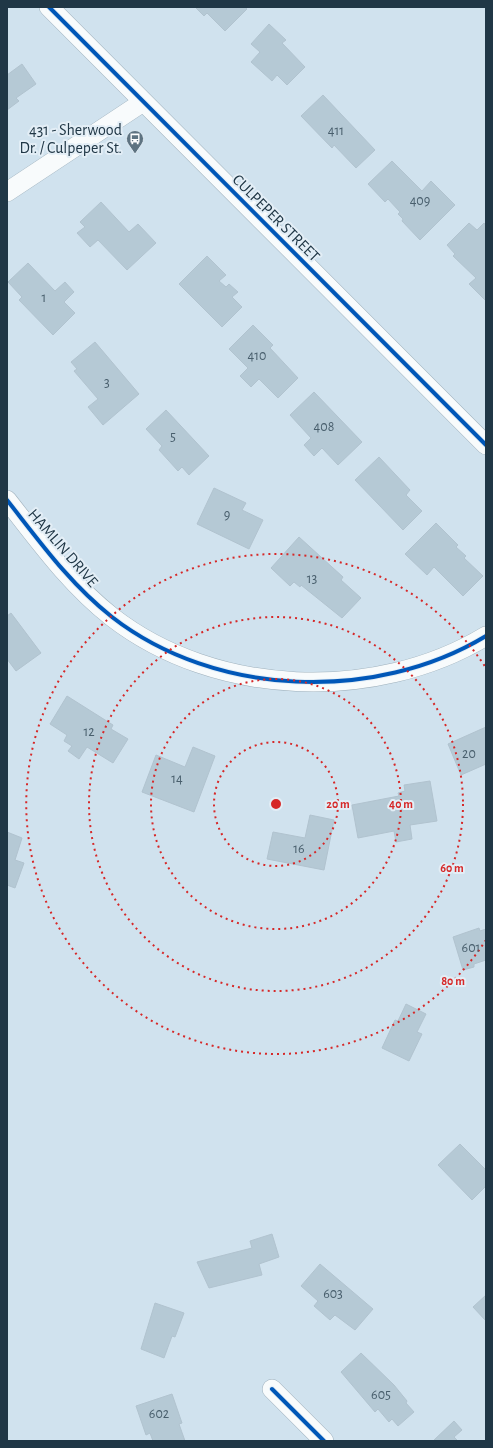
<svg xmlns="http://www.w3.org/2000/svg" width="493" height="1448" font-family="'Alegreya Sans',sans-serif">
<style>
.building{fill:#b5c9d5;stroke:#b1c3cf}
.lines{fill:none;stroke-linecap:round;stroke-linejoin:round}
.street-casing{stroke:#9eb0bc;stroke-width:20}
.street{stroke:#f8fbfc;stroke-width:19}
.cycleway-casing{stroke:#e3eef6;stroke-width:6}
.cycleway{stroke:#0057b8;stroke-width:4}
.ring{fill:none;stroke:#d62828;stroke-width:2;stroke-dasharray:2 4}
.labels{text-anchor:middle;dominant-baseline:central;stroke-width:4;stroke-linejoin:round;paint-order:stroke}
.number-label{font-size:14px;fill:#485e6c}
.poi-label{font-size:16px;fill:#203746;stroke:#e3eef6;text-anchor:end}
.street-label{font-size:16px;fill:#203746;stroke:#e3eef6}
.centre{fill:#d62828;stroke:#e3eef6;stroke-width:2}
.ring-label{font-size:12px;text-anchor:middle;font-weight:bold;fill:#d62828;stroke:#e3eef6;stroke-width:4;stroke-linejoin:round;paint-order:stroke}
</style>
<rect width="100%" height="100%" fill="#d0e2ee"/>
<!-- building -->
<path class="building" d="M195 7H245L247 9 225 31 207 13 204 16Z
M269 24 286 40 282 43 305 67 287 85 277 75 272 81 251 62 260 52 251 44Z
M22 64 36 84 16 98 19 101 7 110V75Z
M323 95 375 150 356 168 334 145 332 148 301 116Z
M392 161 422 191 431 181 455 205 420 240 402 221 403 219 398 214 400 212 388 199 385 202 368 184Z
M101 202 129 232 138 224 156 243 127 270 98 240 90 247 77 233 85 227 80 222Z
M469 223 477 230 484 223 486 226V301L469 284 476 278 453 256 455 254 447 245Z
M207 256 226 275 219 281 226 287 229 284 238 292 232 297 242 307 222 327 179 284Z
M28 263 55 291 65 282 74 292 64 302 75 313 53 335 19 300 22 297 8 282Z
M253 325 273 345 270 348 298 378 278 398 259 379 251 387 240 376 248 368 229 349Z
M95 342 139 394 103 425 88 407 98 399 74 371 77 369 71 362Z
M314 392 362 442 338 465 322 448 314 456 304 445 311 438 290 415Z
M166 410 209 456 189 475 182 467 178 471 159 450 162 446 146 429Z
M379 457 410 490 406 495 422 511 403 530 355 480Z
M214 488 246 503 242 510 263 520 249 549 197 524Z
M436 523 458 545 456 547 466 556 464 558 483 576 463 596 434 567 427 575 405 554Z
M299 537 343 577 341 580 361 598 342 618 301 585 300 587 294 582 290 586 271 568Z
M11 613 41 653 16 671 7 659V616Z
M67 696 113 725 111 729 128 739 113 763 87 747 79 759 68 751 72 746 64 741 67 735 50 724Z
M486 727V764L461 775 448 744Z
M193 747 215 756 194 812 142 792 156 755 185 767Z
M430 781 437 821 410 825 412 839 396 842 394 831 358 838 352 805 399 796 398 793 405 791 404 785Z
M310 815 334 820 324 870 267 859 273 832 305 838Z
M7 832 22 838 15 860 24 863 15 888 7 885Z
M479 928 480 931 486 929V960L474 964V967L463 970 453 937Z
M406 1004 426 1014 417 1032 422 1034 409 1061 382 1048 395 1020 398 1021Z
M460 1144 486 1170V1186L472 1200 438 1165Z
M272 1234 279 1257 259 1264 262 1275 209 1288 197 1262 252 1248 250 1241Z
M320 1264 373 1309 355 1330 335 1315 330 1320 314 1306 318 1301 301 1286Z
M486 1295V1321L473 1307Z
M155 1303 184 1313 175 1337 172 1336 164 1358 141 1349Z
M361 1353 394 1385 407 1401 406 1403 414 1412 398 1426 392 1419 389 1422 378 1409 375 1412 341 1372Z
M172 1394 182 1423 179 1424 185 1441H153L150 1433 146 1435 136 1406Z
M454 1421 462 1430 454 1437 458 1441H433Z"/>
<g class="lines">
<defs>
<path id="street" d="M49 7 486 445
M7 192 143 102
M7 500C40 542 70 584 112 617 215 697 375 703 486 636
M272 1389 324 1441"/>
</defs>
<!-- street casing -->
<use href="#street" class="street-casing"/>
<!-- street -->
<use href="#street" class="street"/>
<defs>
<path id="cycleway" d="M49 7 486 445
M7 500C40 542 70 584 112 617 215 697 375 703 486 636
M272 1389 324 1441"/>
</defs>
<!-- cycleway casing -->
<use href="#cycleway" class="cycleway-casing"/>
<!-- cycleway -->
<use href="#cycleway" class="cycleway"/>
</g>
<!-- distance rings -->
<g class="ring">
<circle cx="276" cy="804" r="62"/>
<circle cx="276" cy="804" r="125"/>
<circle cx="276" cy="804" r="187"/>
<path d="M486 940A250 250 0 1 1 486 668"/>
</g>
<!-- icons -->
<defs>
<symbol id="bus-pin" viewBox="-11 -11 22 30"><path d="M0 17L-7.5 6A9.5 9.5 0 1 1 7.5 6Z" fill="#5e7381" stroke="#e3eef6"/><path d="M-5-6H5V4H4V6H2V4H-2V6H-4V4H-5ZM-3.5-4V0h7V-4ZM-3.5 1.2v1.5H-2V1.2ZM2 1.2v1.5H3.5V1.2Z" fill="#fff"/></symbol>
</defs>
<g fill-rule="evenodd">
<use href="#bus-pin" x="125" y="129" width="20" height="27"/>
</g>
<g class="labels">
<!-- number labels -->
<g class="number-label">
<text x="336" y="131">411</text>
<text x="420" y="201">409</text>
<text x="44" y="298">1</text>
<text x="257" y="356">410</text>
<text x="107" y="383">3</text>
<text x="324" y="427">408</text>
<text x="173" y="437">5</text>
<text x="227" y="515">9</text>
<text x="312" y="579">13</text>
<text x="89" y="732">12</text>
<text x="469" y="754">20</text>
<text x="177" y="779">14</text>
<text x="299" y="849">16</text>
<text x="471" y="948">601</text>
<text x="333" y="1294">603</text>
<text x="381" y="1395">605</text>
<text x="159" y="1414">602</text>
</g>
<!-- poi labels -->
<g class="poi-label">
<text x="122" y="130">431 - Sherwood<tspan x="122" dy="18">Dr. / Culpeper St.</tspan></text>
</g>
<!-- street labels -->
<g class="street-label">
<text transform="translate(276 218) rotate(45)">CULPEPER STREET</text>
<text transform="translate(63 548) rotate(49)">HAMLIN DRIVE</text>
</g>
</g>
<circle cx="276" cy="804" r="6" class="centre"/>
<g class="ring-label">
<text x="338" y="808">20 m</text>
<text x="401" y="808">40 m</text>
<text x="452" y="872">60 m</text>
<text x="453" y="985">80 m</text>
</g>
<!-- border -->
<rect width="493" height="1448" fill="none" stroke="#203746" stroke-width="16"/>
</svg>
